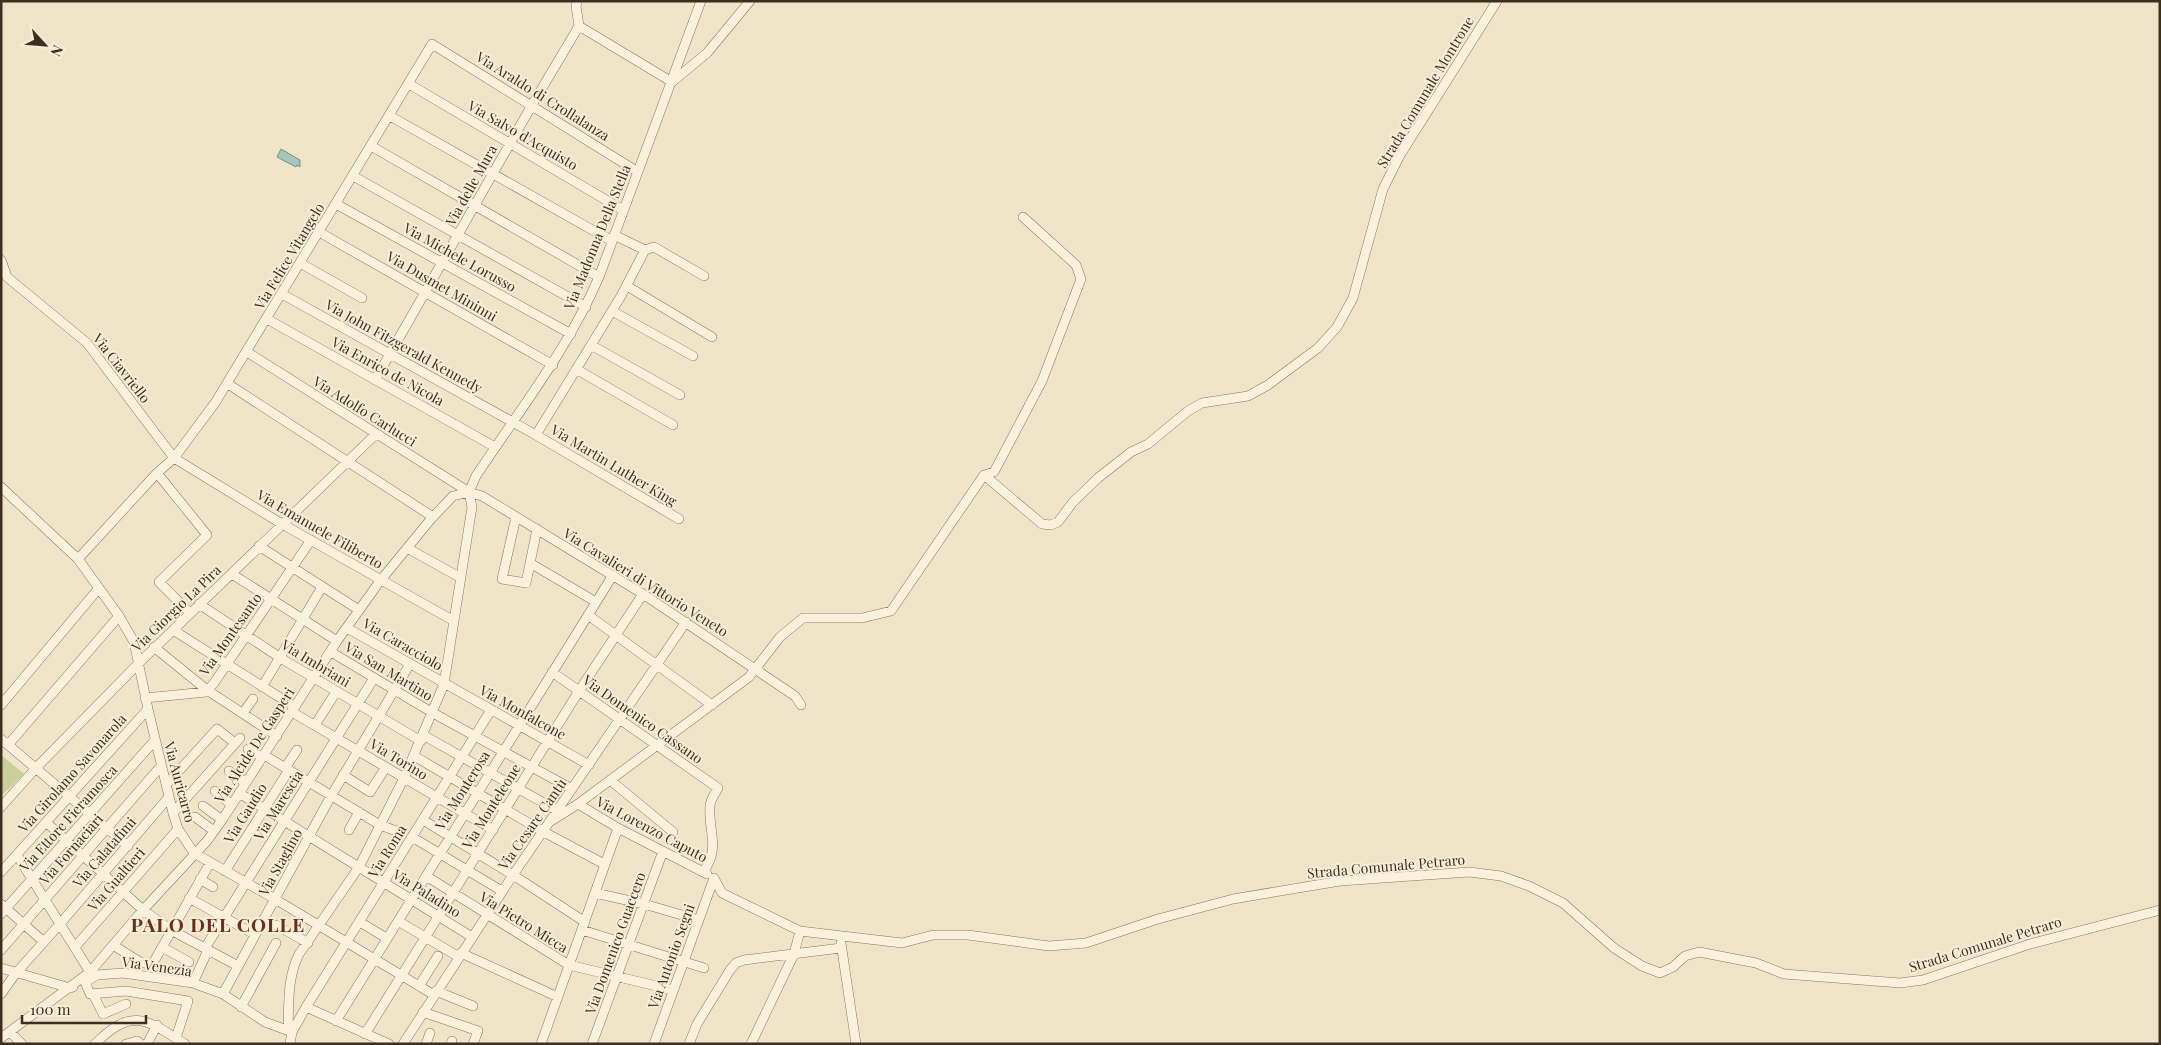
<svg xmlns="http://www.w3.org/2000/svg" width="2161" height="1045" font-family="'Playfair Display',serif">
<style>
.green{fill:#c9cf9b}
.water{fill:#a9c4bc;stroke:#6f938a}
.lines{fill:none;stroke-linecap:round;stroke-linejoin:round}
.minor-casing{stroke:#8d765c;stroke-width:10}
.minor{stroke:#faf1dc;stroke-width:9}
.labels{text-anchor:middle;dominant-baseline:central;stroke-width:4;stroke-linejoin:round;paint-order:stroke}
.street-label{font-size:14px;fill:#3d2e20;stroke:#f7eed8}
.district-label{font-size:19px;font-weight:bold;letter-spacing:1px;fill:#6b2e1e;stroke:#f7eed8}
</style>
<rect width="100%" height="100%" fill="#f0e4c8"/>
<!-- green -->
<path class="green" d="M1 755 24 774 1 796Z"/>
<!-- water -->
<path class="water" d="M281 149 300 160V167L297 165 296 167 277 157Z"/>
<g class="lines">
<defs>
<path id="minor" d="M579 26 672 82 707 53 750 1
M409 84 623 210
M390 116 612 241
M371 146 599 277
M353 176 586 307
M336 204 571 334
M319 232 553 365
M645 250 654 247 704 276
M1 260 7 277 87 343 174 458 282 524 454 621
M300 263 362 298
M627 286 712 337
M282 294 536 435 621 296 645 250 614 235
M612 311 693 356
M267 319 495 447
M591 345 680 395
M247 352 469 492 482 496 643 594 795 696 801 705
M576 369 673 425
M375 380 532 105 579 26 576 6 577 1
M228 384 433 517
M536 435 679 519
M157 473 207 535 159 582 190 613
M984 475 994 472 1042 381 1081 279 1076 265 1023 217
M1 487 78 559 119 616 134 642 148 709 173 813 178 829 194 853 275 899 434 995
M469 492 476 476C519 411 568 349 599 277L701 1
M516 517 502 579 526 583 537 529
M259 546 359 610
M407 548 461 578
M78 559 157 473 174 458 215 403 432 44 638 172
M530 563 596 602
M232 574 337 641
M199 604 282 659 421 741
M588 615 712 705
M347 628 589 765
M173 630 295 707
M154 647 207 690 277 736
M331 652 433 713 572 789
M552 672 718 788C715 794 710 800 710 806 708 832 721 848 703 872
M262 687 322 587
M145 698 206 692 214 683 311 540
M1 705 99 588
M292 712 493 830
M243 713 253 699
M315 725 336 692
M423 735 558 811
M1 739 128 846
M8 745 119 616
M248 749 263 757
M264 755 380 825 399 832
M414 756 544 832 604 864
M285 768 297 750
M229 771 246 783
M343 775 370 792 386 767
M610 780 673 832
M166 785 217 729 235 743
M215 791 232 805
M239 793 472 937
M578 804 618 828 707 874
M203 806 222 820
M1 807 36 768 139 663 376 434
M173 813 240 738
M195 817 214 831
M423 820 513 875 585 922
M551 821 578 804 749 677 780 637 803 618H862L891 611 984 475 1042 524 1051 525 1058 522 1073 502 1098 478 1131 452 1148 444 1188 411 1202 403 1248 396 1268 385 1318 348 1337 327 1353 298 1383 189 1400 155 1497 1
M47 823 143 910 171 930 238 966
M349 830 359 812
M412 837 502 891
M17 855 90 972
M225 871 289 770
M1 872 148 709
M426 876 569 965 673 990
M714 878 722 893 800 931 902 943 933 935H968L1049 946 1086 943 1158 919 1233 899 1340 881 1469 872 1501 876 1529 886 1563 903 1614 948 1642 966 1660 973 1673 967 1685 956 1699 952 1756 963 1784 974 1900 983 1923 980 2030 944 2160 910
M200 879 213 887
M595 893 644 904 699 920
M189 898 254 934
M1 904 44 942
M1 914 155 740
M398 921 459 957
M360 922 383 936
M276 925 308 943
M582 930 704 968
M841 943 856 1044
M113 945 140 962 152 965 210 863
M75 947 178 829
M162 947 189 962
M205 948 374 678
M1 950 161 766
M461 953 558 997
M1 968 70 988 73 987
M85 982 97 975 123 973 193 983 223 994 265 1022 292 1032
M85 982 90 994 126 991 188 1001 176 1038
M193 983 208 950
M419 986 438 956
M436 991 473 1006
M1 994 16 973 59 925 169 797
M93 994 103 1014 126 1004
M223 994 331 796 410 664
M241 1007 276 943
M306 1007 389 1044
M423 1012 478 1031 473 1044
M336 1021 613 575
M288 1030C289 1004 287 978 299 954L359 867 404 778 444 684 472 507 469 492
M11 1033 22 1044
M365 1034 579 691 643 594
M1 1038 90 972 143 910 207 841 222 820 337 641 380 581 431 519 453 496 469 492
M95 1044C132 1007 146 1019 185 1044
M126 1044 137 1041 141 1044
M147 1044 157 1025
M290 1044 292 1032 306 1007 491 710
M403 1044 513 875 686 622
M426 1044 430 1033
M451 1044 452 1041
M541 1044 618 828
M592 1044 663 851
M654 1044 714 878
M689 1044 697 1024 730 970 736 963 744 960 841 948
M751 1044 794 954 800 931"/>
</defs>
<!-- minor casing -->
<use href="#minor" class="minor-casing"/>
<!-- minor -->
<use href="#minor" class="minor"/>
</g>
<g class="labels">
<!-- street labels -->
<g class="street-label">
<text transform="translate(1425 92) rotate(-59)">Strada Comunale Montrone</text>
<text transform="translate(543 96) rotate(32)">Via Araldo di Crollalanza</text>
<text transform="translate(523 135) rotate(30)">Via Salvo d'Acquisto</text>
<text transform="translate(471 185) rotate(-61)">Via delle Mura</text>
<text transform="translate(597 237) rotate(-68)">Via Madonna Della Stella</text>
<text transform="translate(289 256) rotate(-59)">Via Felice Vitangelo</text>
<text transform="translate(460 257) rotate(29)">Via Michele Lorusso</text>
<text transform="translate(442 286) rotate(30)">Via Dusmet Mininni</text>
<text transform="translate(404 346) rotate(29)">Via John Fitzgerald Kennedy</text>
<text transform="translate(122 368) rotate(52)">Via Ciavriello</text>
<text transform="translate(388 371) rotate(29)">Via Enrico de Nicola</text>
<text transform="translate(365 411) rotate(32)">Via Adolfo Carlucci</text>
<text transform="translate(614 465) rotate(31)">Via Martin Luther King</text>
<text transform="translate(320 529) rotate(30)">Via Emanuele Filiberto</text>
<text transform="translate(646 582) rotate(32)">Via Cavalieri di Vittorio Veneto</text>
<text transform="translate(176 608) rotate(-44)">Via Giorgio La Pira</text>
<text transform="translate(230 634) rotate(-55)">Via Montesanto</text>
<text transform="translate(403 644) rotate(30)">Via Caracciolo</text>
<text transform="translate(316 663) rotate(31)">Via Imbriani</text>
<text transform="translate(389 671) rotate(31)">Via San Martino</text>
<text transform="translate(523 712) rotate(29)">Via Monfalcone</text>
<text transform="translate(643 719) rotate(35)">Via Domenico Cassano</text>
<text transform="translate(254 745) rotate(-57)">Via Alcide De Gasperi</text>
<text transform="translate(399 759) rotate(31)">Via Torino</text>
<text transform="translate(72 773) rotate(-48)">Via Girolamo Savonarola</text>
<text transform="translate(180 782) rotate(75)">Via Auricarro</text>
<text transform="translate(462 790) rotate(-58)">Via Monterosa</text>
<text transform="translate(278 805) rotate(-58)">Via Marescia</text>
<text transform="translate(491 806) rotate(-58)">Via Monteleone</text>
<text transform="translate(245 813) rotate(-58)">Via Gaudio</text>
<text transform="translate(68 818) rotate(-48)">Via Ettore Fieramosca</text>
<text transform="translate(532 824) rotate(-55)">Via Cesare Cantù</text>
<text transform="translate(652 829) rotate(28)">Via Lorenzo Caputo</text>
<text transform="translate(71 849) rotate(-49)">Via Fornaciari</text>
<text transform="translate(387 851) rotate(-58)">Via Roma</text>
<text transform="translate(104 852) rotate(-49)">Via Calatafimi</text>
<text transform="translate(280 862) rotate(-61)">Via Staglino</text>
<text transform="translate(1386 866) rotate(-5)">Strada Comunale Petraro</text>
<text transform="translate(116 879) rotate(-49)">Via Gualtieri</text>
<text transform="translate(427 893) rotate(32)">Via Paladino</text>
<text transform="translate(524 922) rotate(32)">Via Pietro Micca</text>
<text transform="translate(615 943) rotate(-70)">Via Domenico Guaccero</text>
<text transform="translate(1985 944) rotate(-17)">Strada Comunale Petraro</text>
<text transform="translate(671 956) rotate(-70)">Via Antonio Segni</text>
<text transform="translate(157 966) rotate(8)">Via Venezia</text>
</g>
<!-- district labels -->
<g class="district-label">
<text x="218" y="924">PALO DEL COLLE</text>
</g>
</g>
<!-- border -->
<rect width="2161" height="1045" fill="none" stroke="#3d2e20" stroke-width="5"/>
<!-- north arrow -->
<g transform="translate(45 45) rotate(116)" stroke="#f7eed8" stroke-width="4" paint-order="stroke">
<path d="M0-4L9 19L0 12L-9 19Z" fill="#3d2e20"/>
<text y="-8" font-size="14" font-weight="bold" text-anchor="middle" fill="#3d2e20">N</text>
</g>
<!-- scale -->
<path d="M22 1015v8h124v-8" fill="none" stroke="#3d2e20" stroke-width="2.5"/>
<text x="30" y="1015" font-size="15" fill="#3d2e20" stroke="#f7eed8" stroke-width="4" paint-order="stroke">100 m</text>
</svg>
